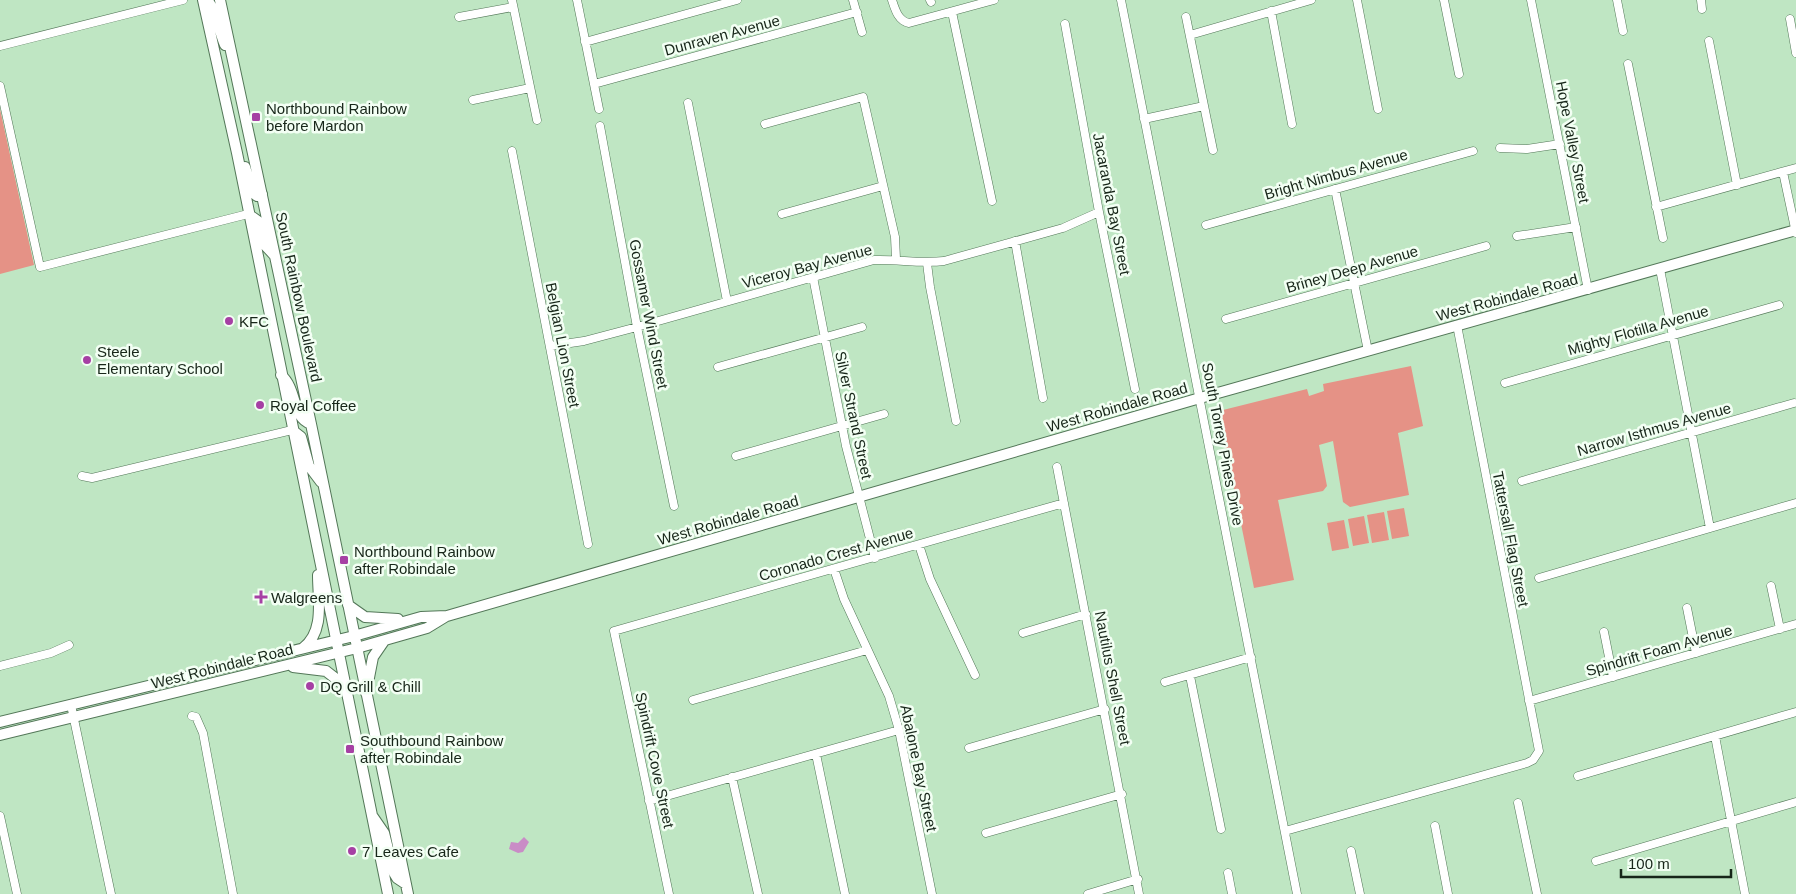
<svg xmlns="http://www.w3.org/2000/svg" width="1796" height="894" font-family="Arial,sans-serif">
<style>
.green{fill:#e59286}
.water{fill:#c98cc6}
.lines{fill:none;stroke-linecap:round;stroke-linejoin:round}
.minor-casing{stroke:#537758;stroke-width:9}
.major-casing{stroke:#537758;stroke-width:12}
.minor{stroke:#fff;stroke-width:8}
.major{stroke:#fff;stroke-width:10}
.poi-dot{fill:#a640a4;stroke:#f3fff4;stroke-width:2}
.labels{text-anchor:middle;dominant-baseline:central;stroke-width:5;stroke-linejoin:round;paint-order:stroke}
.street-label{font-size:15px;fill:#172619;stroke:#f3fff4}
.poi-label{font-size:15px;fill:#172619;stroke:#f3fff4;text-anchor:start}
</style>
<rect width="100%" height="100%" fill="#bfe6c3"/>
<!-- green -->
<path class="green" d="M0 109 34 265 0 274Z
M1411 366 1423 426 1398 433 1409 495 1350 507 1343 502 1333 441 1319 445 1327 486 1323 491 1278 500 1294 580 1254 588 1220 420 1223 410 1307 389 1309 396 1324 391 1323 384Z
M1404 508 1409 536 1392 539 1387 511Z
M1384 512 1389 540 1372 543 1367 515Z
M1364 516 1369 543 1353 546 1348 519Z
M1344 520 1349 548 1332 551 1327 523Z"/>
<!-- water -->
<path class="water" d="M524 837 529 842 523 852 518 853 509 849 511 842 518 843Z"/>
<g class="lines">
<defs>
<path id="minor" d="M512 0 537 120
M577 0 599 109
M853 0 862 32
M892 0C895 9 898 21 909 23L994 0
M930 0 931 2
M1121 0 1297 894
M1357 0 1378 109
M1444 0 1459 74
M1531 0 1588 290
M1617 0 1623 31
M1701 0 1702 9
M1271 11 1292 124
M952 12 992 201
M459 17 513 7
M1186 17 1213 150
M1790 19 1796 53
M1065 24 1099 212 1135 389
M1190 35 1311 0
M1709 41 1737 185
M585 42 737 0
M0 46 183 0
M1628 64 1663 238
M594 84 857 12
M0 86 40 267 248 214
M473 100 530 88
M688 103 727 301
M1144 119 1204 106
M765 124 863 97 895 237 896 259
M600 126 637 327 674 506
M1500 148 1527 149 1560 144
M512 151 588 544
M1783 172 1796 233
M1335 189 1368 351
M1656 207 1796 168
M782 214 883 186
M1206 225 1473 151
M1517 236 1576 227
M1015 241 1043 398
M927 263 930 287 956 421
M1660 269 1710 528
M813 277 846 446 875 558
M1226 319 1486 246
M550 346 584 341 637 327 874 260C898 259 920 264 944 261L1063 228 1099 212
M718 367 862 327
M1505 383 1779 305
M736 456 884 414
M1057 467 1139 894
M82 476 92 478 292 430
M1522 481 1794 403
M919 545 930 579 975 675
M834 569 844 599 889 696 899 730 932 894
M1539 578 1796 503
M1771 586 1780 629
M1687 608 1696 653
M1604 632 1613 677
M1023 633 1086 614
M0 666 51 653 69 645
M1190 676 1221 829
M1165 682 1251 657
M693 700 867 650
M1529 701 1796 624
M71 705 111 894
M192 716 196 717 203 733 233 894
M1715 736 1745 894
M969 748 1105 709
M816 754 845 894
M1578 776 1796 712
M732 777 758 894
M649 801 899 730
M1518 803 1537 894
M0 816 17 894
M1435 826 1448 894
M1285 831 1527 763 1533 760 1539 751 1457 325
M986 833 1122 794
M1351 851 1360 894
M1596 861 1796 802
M1228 873 1232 894
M669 894 614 631 1064 503
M1088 894 1138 879"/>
<path id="major" d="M203 0 237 153 388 894
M207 0C216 9 219 32 225 45
M220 0 311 424 408 894
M245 167 253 193 257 196 262 194
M248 214 258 221 263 243 275 256
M281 375C298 390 291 417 311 424
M292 430 301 437 309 466 321 482
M348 605 365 617 398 619
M303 648C325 632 318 599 318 575
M293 667 326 671 344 685
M366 693 373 657 384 641
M0 722 354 636 421 617 447 616 1200 398 1796 230
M0 735 357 648 427 628 445 617
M373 817 384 833 394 873 397 878 406 884"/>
</defs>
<!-- minor casing -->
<use href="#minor" class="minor-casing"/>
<!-- major casing -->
<use href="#major" class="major-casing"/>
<!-- minor -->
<use href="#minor" class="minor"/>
<!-- major -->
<use href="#major" class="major"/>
</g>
<!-- markers -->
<g class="poi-dot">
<rect x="251" y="112" width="10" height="10" rx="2.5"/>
<circle cx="229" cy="321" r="5"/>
<circle cx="87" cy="360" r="5"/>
<circle cx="260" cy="405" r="5"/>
<rect x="339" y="555" width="10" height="10" rx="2.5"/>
<path d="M258.5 589.5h5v5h5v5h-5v5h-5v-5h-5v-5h5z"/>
<circle cx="310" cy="686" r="5"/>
<rect x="345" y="744" width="10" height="10" rx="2.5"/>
<circle cx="352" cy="851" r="5"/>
</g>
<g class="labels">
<!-- street labels -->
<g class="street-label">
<text transform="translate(722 35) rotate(-15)">Dunraven Avenue</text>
<text transform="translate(1573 142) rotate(79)">Hope Valley Street</text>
<text transform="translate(1336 174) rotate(-16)">Bright Nimbus Avenue</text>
<text transform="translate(1112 204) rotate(79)">Jacaranda Bay Street</text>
<text transform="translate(807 266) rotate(-15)">Viceroy Bay Avenue</text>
<text transform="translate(1352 269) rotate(-16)">Briney Deep Avenue</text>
<text transform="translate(299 297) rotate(78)">South Rainbow Boulevard</text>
<text transform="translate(1507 297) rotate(-15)">West Robindale Road</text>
<text transform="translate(649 314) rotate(79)">Gossamer Wind Street</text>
<text transform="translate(1638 330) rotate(-16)">Mighty Flotilla Avenue</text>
<text transform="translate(563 345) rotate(79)">Belgian Lion Street</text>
<text transform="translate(1117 407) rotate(-16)">West Robindale Road</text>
<text transform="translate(854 415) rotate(78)">Silver Strand Street</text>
<text transform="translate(1654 429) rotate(-16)">Narrow Isthmus Avenue</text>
<text transform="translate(1223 444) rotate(79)">South Torrey Pines Drive</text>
<text transform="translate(728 520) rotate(-16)">West Robindale Road</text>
<text transform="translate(1511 539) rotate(79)">Tattersall Flag Street</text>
<text transform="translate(836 554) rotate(-16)">Coronado Crest Avenue</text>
<text transform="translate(1659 650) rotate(-16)">Spindrift Foam Avenue</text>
<text transform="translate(222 666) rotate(-14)">West Robindale Road</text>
<text transform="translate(1113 678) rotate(79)">Nautilus Shell Street</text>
<text transform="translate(655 760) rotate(78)">Spindrift Cove Street</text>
<text transform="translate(919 768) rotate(78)">Abalone Bay Street</text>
</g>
<!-- poi labels -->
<g class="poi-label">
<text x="266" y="108">Northbound Rainbow<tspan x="266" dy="17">before Mardon</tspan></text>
<text x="239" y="321">KFC</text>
<text x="97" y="351">Steele<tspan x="97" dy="17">Elementary School</tspan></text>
<text x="270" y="405">Royal Coffee</text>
<text x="354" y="551">Northbound Rainbow<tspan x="354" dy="17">after Robindale</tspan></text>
<text x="271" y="597">Walgreens</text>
<text x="320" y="686">DQ Grill &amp; Chill</text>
<text x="360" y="740">Southbound Rainbow<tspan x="360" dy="17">after Robindale</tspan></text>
<text x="362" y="851">7 Leaves Cafe</text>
</g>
</g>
<!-- scale -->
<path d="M1621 869v8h110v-8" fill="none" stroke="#172619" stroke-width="2.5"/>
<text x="1628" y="869" font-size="15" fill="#172619" stroke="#f3fff4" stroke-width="4" paint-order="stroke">100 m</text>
</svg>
